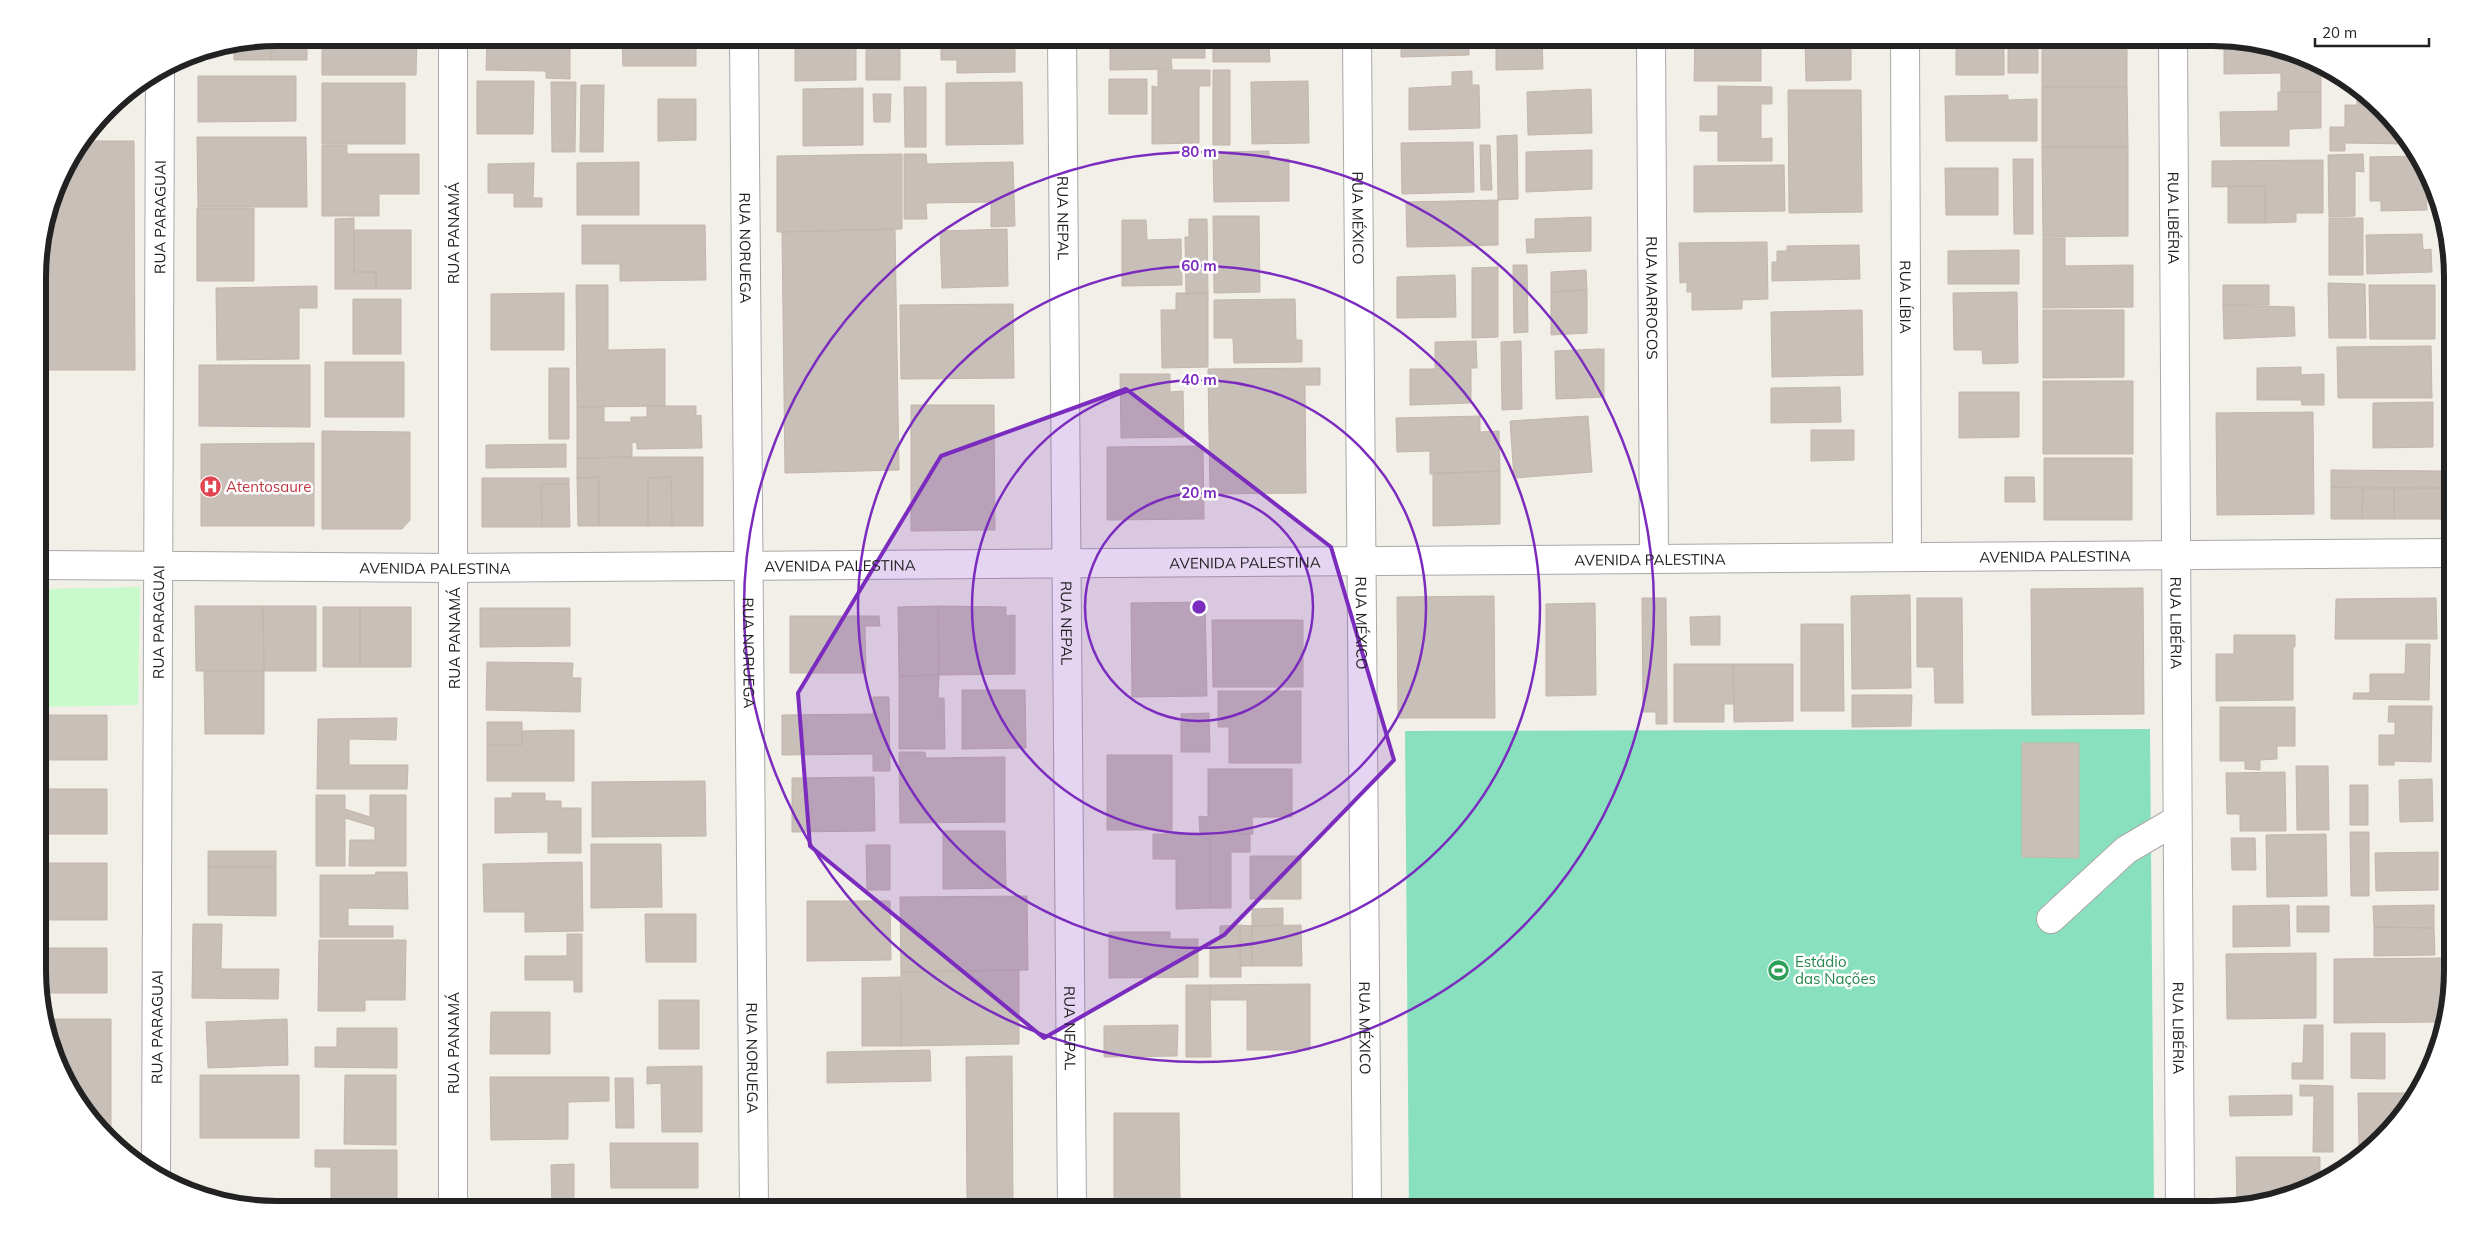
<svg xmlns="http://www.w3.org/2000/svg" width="2490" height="1247" font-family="Mulish,sans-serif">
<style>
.park{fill:#c8facc}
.pitch{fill:#88e0be}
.building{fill:#c7bfb8;stroke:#c4b6ab}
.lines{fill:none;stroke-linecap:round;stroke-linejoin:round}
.minor-casing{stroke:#a9a9a9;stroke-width:30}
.minor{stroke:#fff;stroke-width:28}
.marked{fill:#7b2cbf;fill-opacity:0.2;stroke:#7b2cbf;stroke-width:4;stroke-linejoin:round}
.ring{fill:none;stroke:#7b2cbf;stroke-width:2.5}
.labels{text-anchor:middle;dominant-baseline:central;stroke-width:5;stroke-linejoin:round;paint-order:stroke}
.street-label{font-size:15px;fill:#222;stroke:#fff}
.health-label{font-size:15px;fill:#be3a42;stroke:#fff;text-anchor:start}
.leisure-label{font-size:15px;fill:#27864d;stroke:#fff;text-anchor:start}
.rim{fill:none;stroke:#222;stroke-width:6}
.centre{fill:#7b2cbf;stroke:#fff;stroke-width:2.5}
.ring-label{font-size:15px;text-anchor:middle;font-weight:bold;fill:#7b2cbf;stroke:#fff;stroke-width:5;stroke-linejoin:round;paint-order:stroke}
</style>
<rect width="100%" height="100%" fill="#f2efe9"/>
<!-- park -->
<path class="park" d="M140 587 138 705 39 707V589Z"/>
<!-- pitch -->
<path class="pitch" d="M2150 729 2154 1209H1409L1405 731Z"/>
<!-- building -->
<path class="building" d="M277 38H307V60H271V39Z
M322 38H417L416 75H322Z
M487 38H570V79L546 78V71L486 70Z
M622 38H696V66H623Z
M795 38H856V80L795 81Z
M866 38H900V80H866Z
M941 38H1015V72L957 73V60H941Z
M1110 38H1205V58H1171L1172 69 1110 70Z
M1213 38H1301V46H1269L1270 62H1213Z
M1401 38H1469V55L1401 57Z
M1496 38H1542L1543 69 1496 70Z
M1695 38H1761V81H1694Z
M1805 38H1851V80L1806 81Z
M1956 38H2004V75H1956Z
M2008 38H2038V73H2008Z
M2042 38H2127V87H2042Z
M271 39V60H234V46Z
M2224 40 2319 62 2321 64V92H2281V73L2224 74Z
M1158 70H1210V86H1199V143L1152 144V86L1158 87Z
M1213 70H1230V145H1213Z
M1472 71V85H1479L1480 128 1409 130V88L1452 86V72Z
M198 76H296V121L198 122Z
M1109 79H1147V114H1109Z
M477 81H534L533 134H477Z
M1308 81 1309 143 1252 144 1251 82Z
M551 82H576L575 152H552Z
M1022 82 1023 144 946 145V83Z
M322 83H405V144H322Z
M581 85H604L603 152H580Z
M1718 86 1772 87V104H1761V139L1772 138V161H1718V131H1700V116H1718Z
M904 87H926V147H905Z
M2042 87H2127L2128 147H2042Z
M863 88V145L803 146V89Z
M1591 89 1592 133 1528 135 1527 92Z
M1788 90H1861L1862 212 1789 213Z
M2278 92H2321V128L2289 129V146H2221L2220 112 2278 111Z
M2357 93 2403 131 2410 144 2345 143V151H2330V127H2345V105H2357Z
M873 94H891L890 122H874Z
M2008 95V100L2037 99V141H1946L1945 96Z
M658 99H696V140L658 141Z
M1517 135 1518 199 1498 200 1497 136Z
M197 137H306L307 207H198Z
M85 141H134L135 370H38V261L62 171Z
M1473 142 1474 192 1402 194 1401 143Z
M322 145H347V154H419V194H379V216H322Z
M1480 145H1490L1492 190H1481Z
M2042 147H2128V236L2043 237Z
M1592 150V189L1526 192V152Z
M1269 151V159H1289V201L1214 202 1213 152Z
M902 154V229L777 232V156Z
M904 154H926L927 164 1013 162 1015 226 991 227V202L926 203 927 219H904Z
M2363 154 2364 172 2355 171V216L2329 217 2328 155Z
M2417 156 2426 172 2427 210 2381 211V201H2370V157Z
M2013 159H2033V234H2014Z
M2323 160V213H2296V222L2265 223V186L2212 187V161Z
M639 162V215H577V163Z
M534 163 533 198H542V207H514V193H488V164Z
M1784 165 1785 211 1694 212V166Z
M1945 168H1998V215H1946Z
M2228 186H2265V223H2228Z
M1498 200V245L1407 247 1406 202Z
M197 208H254V281H197Z
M1213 216H1259L1260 292 1214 293Z
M1591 217V251L1527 253 1526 239H1535V219Z
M354 218V272H376V289H335V219Z
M2329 218H2363V275H2329Z
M1189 219H1207L1208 293 1186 294 1185 237H1189Z
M1122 220H1146L1147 240 1181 239 1182 285 1122 286Z
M582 225H705L706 280 620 281V264H582Z
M895 229 899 470 785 473 782 232Z
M1007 229 1008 286 942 288 940 231Z
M354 230H411V289H376V272H354Z
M2422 234 2423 250 2431 249 2432 272 2367 274 2366 235Z
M2043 238H2065V266L2133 265V307L2043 308Z
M1767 242 1768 299 1742 300V309L1692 310V292H1687V282L1680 283 1679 243Z
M1859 245 1860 279 1772 281V262H1777V251H1787V246Z
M2019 250V284H1948V251Z
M1513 265H1527L1528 332 1514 333Z
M1498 267V337L1472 338V268Z
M1586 270 1587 290 1551 292V272Z
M1455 275 1456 317 1397 318V277Z
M2328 283 2365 284 2366 338H2329Z
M576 285H608V350L665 349V406L577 407Z
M2223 285H2269V305H2223Z
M2369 285H2435V339H2370Z
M317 286V308H299V359L217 360 216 288Z
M1587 290V333L1551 335V292Z
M2017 292 2018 363 1983 364 1982 350H1954L1953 293Z
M564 293V350H491V294Z
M1176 293H1208V367L1162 368 1161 310H1176Z
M353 299H401V354H353Z
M1295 299 1296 340H1302V362L1234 363 1233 338H1214V300Z
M1013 304 1014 378 901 379 900 305Z
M2223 305 2294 307 2295 336 2224 339Z
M1862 310 1863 375 1772 377 1771 312Z
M2043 310H2124V377L2043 378Z
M1476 341 1477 368H1471V403L1410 405V369H1435V342Z
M1521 341 1522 409 1502 410 1501 342Z
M2431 346 2432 398H2338L2337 347Z
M1598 349H1604V397L1556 399 1555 351Z
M325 362H404V417H325Z
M199 365H310V427L199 426Z
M2301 367V375L2324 374V405H2302L2301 400H2257V368Z
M549 368H569V439H549Z
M1320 368V385H1305L1306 493 1210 494 1208 369Z
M1120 374H1170V392L1183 391 1184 437 1121 438Z
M2043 381H2133V454H2043Z
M1840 387 1841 422 1771 423V388Z
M1959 392H2019V437L1959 438Z
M2433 402V447L2373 448V403Z
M911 405H994L995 530 911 531Z
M604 406V422H631V417H647V406H696V416L701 415 702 448 637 449V443L632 442V457L577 458V407Z
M2313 412 2314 514 2217 515 2216 413Z
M1480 416V432L1499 431 1500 471 1430 474V451L1397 452 1396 418Z
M1588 416 1592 472 1514 478 1510 421Z
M1811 430H1854V460L1811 461Z
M322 431 410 432V520L402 529H322Z
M314 443V526H201V444Z
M566 444V467L486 468V445Z
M1203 446 1204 519 1107 520V447Z
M632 457H703V526H672L671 477 648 478V526H599V477L577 478V458Z
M2044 458H2132V520H2044Z
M2331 470 2441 471V488L2331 487Z
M1500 471V524L1433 526V473Z
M599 477V526H578L577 478Z
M671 477 672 526H648V478Z
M2005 477H2034L2035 502H2005Z
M482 478H569V484H541L542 527H482Z
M541 484H569L570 527H542Z
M2331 487 2363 488 2362 519H2331Z
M2363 488H2394V519H2362Z
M2394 488H2441V519H2394Z
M2143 588 2144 714 2032 715 2031 589Z
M1910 595 1911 688 1852 689 1851 596Z
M1494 596 1495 718H1398L1397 597Z
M1642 598H1666L1667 724H1656V712H1643Z
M1917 598H1962L1963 703H1935L1934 667H1917Z
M2436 598 2437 639H2335L2336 599Z
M1205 602 1207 696 1132 697 1131 603Z
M1595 603 1596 695 1546 696V604Z
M195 606H263L264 671H196Z
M263 606H316V671H264Z
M938 606 939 675 899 676 898 607Z
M938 606 1006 607V616L1015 615V674L939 675Z
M323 607H360V667H323Z
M360 607H411V667H360Z
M480 608H570V646L480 647Z
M790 616H879L880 626H865L866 673H790Z
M1720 616V645H1691L1690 617Z
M1212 620H1303V687H1213Z
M1801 624H1843L1844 711H1801Z
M2234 635H2295V647H2293V700L2216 701V654H2234Z
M2406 644H2430L2429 700 2353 699 2354 693H2370V674H2405Z
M487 662 573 663 572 678H581L580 712 486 710Z
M1674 664H1733L1734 704H1724V722H1674Z
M1733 664H1793V721L1734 722Z
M204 671H264V734H205Z
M939 675 938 698H944L945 749H899V676Z
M962 690H1025L1026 748 962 749Z
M1218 691H1301V763H1229V727H1218Z
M1852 695H1912L1911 726 1852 727Z
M873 697H889L890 771H873V754L782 755V715L873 714Z
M2389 706H2432L2431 762 2394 761V765H2379V735H2395V722H2388Z
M2220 707H2295V746H2277V759L2260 760V770L2245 769V761H2220Z
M1209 713 1210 752H1181V714Z
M39 715H107V760H39Z
M397 718 396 740 349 739V765H408L407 789H317L318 719Z
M487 722H522V745H487Z
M574 730V781H487V745H522V731Z
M2022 743H2079V858L2022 857Z
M899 752H925L926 758 1005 757V822L900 823Z
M1107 755H1172V830H1107Z
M2296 766H2328L2329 830H2297Z
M1208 769H1292V817H1252L1253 834H1200L1199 816 1208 817Z
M2285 772 2286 831H2240V814H2227L2226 773Z
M874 777 875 831 792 832V778Z
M2432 779 2433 821 2400 822 2399 780Z
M705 781 706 836 592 837V782Z
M2350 785H2368V825H2350Z
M39 789H107V834H39Z
M512 793H545V801H561V808H581V853H548V832L495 833V798H512Z
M316 795H345V809L370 817V795H406V866H349L350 840H375V827L345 818V866H316Z
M943 831H1005L1006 888 943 889Z
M2350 832H2369V896H2351Z
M1153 834H1210V908L1176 909V859H1153Z
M1210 834H1250V852H1231V908H1210Z
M2326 834 2327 896 2267 897 2266 835Z
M2231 838H2255L2256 870H2232Z
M591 844H661L662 907 591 908Z
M866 845H890V890H867Z
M208 851H276V867H208Z
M2438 852V890L2376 891 2375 853Z
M1250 856H1301V899H1250Z
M582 862 583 931 525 932V912H484L483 864Z
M39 863H107V920H39Z
M208 867H276V916L208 915Z
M376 872H407L408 909 348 908V926H393V937H320V875H375Z
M1027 896 1028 970 901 972 900 897Z
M807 901H890L891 960 807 961Z
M2289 905 2290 946 2233 947V906Z
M2434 905V928L2374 927 2373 906Z
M2297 906H2329V932H2297Z
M1283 908V925L1252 926V909Z
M645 914H696V962H646Z
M193 924H222L221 969H279L278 999 192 998Z
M1240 925 1241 977H1210V941H1220V926Z
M1240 925 1252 926V966H1240Z
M1301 925 1302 966H1252V926Z
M2374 927 2434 928 2435 955 2374 956Z
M1109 932H1170V939H1198V977L1109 978Z
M567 934H582V992H574V980H525V956H567Z
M319 940H406L405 1000H365V1011H318Z
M39 948H107V993H40Z
M2316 953V1018L2227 1019 2226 954Z
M2442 958 2440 1022 2334 1023V959Z
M1019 970V1044L901 1046V972Z
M900 977 901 1046H862V978Z
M1310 984V1050H1247V1000H1211L1210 985Z
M1186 985H1210L1211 1057H1186Z
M659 1000H699V1049H659Z
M491 1012H550V1054H490Z
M44 1019H111V1136L87 1116 56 1062Z
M287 1019 288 1065 208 1068 206 1022Z
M1178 1025 1177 1056 1104 1057V1026Z
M2304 1025H2323V1079H2292V1063H2303Z
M337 1028H397V1068L315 1067V1047H337Z
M2351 1033H2385V1079L2351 1078Z
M930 1050 931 1081 827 1083V1052Z
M1012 1056 1013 1209H967L966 1057Z
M702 1066V1132H662L661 1083 647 1084V1067Z
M200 1075H299V1138H200Z
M345 1075H396V1145L344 1144Z
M490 1077H609V1101L568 1102V1139L491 1140Z
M615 1078H633L634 1128H616Z
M2300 1085 2333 1086V1152H2313L2314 1096H2300Z
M2358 1093H2417L2393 1128 2371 1147H2359Z
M2292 1095V1115L2230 1116 2229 1096Z
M1114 1113H1179L1180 1200 1114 1201Z
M610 1143H698V1188H611Z
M315 1150H397V1207L331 1206V1167H315Z
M2236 1157H2320V1182L2290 1197 2237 1207Z
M574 1164V1209H552L551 1165Z
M1239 1208H1302V1209H1239Z"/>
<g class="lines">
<defs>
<g id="minor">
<path id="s1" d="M744 38 754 1209"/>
<path id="s2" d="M1062 38 1072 1209"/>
<path id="s3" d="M1357 38 1367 1209"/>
<path id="s4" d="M1651 38 1654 559"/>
<path id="s5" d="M1905 38 1907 557"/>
<path id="s6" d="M2173 38 2180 1209"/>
<path id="s7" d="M39 565 454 568 2451 553"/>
<path d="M2051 919 2126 850 2177 820"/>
<path id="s8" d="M156 1172 160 72"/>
<path d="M453 1209V38"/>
</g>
</defs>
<!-- minor casing -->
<use href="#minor" class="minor-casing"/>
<!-- minor -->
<use href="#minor" class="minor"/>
</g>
<!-- marked area -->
<path class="marked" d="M1126 389 1331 547 1394 760 1224 935 1044 1038 810 846 798 693 941 456Z"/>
<!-- distance rings -->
<g class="ring">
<circle cx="1199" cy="607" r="114"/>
<circle cx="1199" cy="607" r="227"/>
<circle cx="1199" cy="607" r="341"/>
<circle cx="1199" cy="607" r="455"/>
</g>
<!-- icons -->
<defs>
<symbol id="hospital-disc" viewBox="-11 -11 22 22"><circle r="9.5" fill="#e0444e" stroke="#fff"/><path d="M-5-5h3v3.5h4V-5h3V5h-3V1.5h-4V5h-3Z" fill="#fff"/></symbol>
<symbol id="stadium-disc" viewBox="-11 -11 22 22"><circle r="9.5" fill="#2e9e5b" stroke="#fff"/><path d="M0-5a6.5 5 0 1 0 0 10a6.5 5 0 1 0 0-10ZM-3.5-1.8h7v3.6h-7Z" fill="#fff"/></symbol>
</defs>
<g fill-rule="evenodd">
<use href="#hospital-disc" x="198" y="474" width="25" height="25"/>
<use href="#stadium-disc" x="1766" y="958" width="25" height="25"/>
</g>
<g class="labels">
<!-- street labels -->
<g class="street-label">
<text stroke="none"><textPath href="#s8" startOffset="955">RUA PARAGUAI</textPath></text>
<text stroke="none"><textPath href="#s2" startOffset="180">RUA NEPAL</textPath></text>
<text stroke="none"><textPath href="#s3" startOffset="180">RUA MÉXICO</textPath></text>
<text stroke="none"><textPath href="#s6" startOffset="180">RUA LIBÉRIA</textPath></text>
<text transform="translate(453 233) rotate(-90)">RUA PANAMÁ</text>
<text stroke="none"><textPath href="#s1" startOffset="210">RUA NORUEGA</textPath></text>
<text stroke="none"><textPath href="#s5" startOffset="259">RUA LÍBIA</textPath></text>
<text stroke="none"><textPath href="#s4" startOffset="260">RUA MARROCOS</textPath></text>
<text stroke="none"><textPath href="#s7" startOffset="2016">AVENIDA PALESTINA</textPath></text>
<text stroke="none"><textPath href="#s7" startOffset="1611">AVENIDA PALESTINA</textPath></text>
<text stroke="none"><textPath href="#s7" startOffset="1206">AVENIDA PALESTINA</textPath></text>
<text stroke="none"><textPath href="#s7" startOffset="801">AVENIDA PALESTINA</textPath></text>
<text stroke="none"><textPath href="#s7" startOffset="396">AVENIDA PALESTINA</textPath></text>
<text stroke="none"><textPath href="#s8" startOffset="550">RUA PARAGUAI</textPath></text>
<text stroke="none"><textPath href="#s2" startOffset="585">RUA NEPAL</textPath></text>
<text stroke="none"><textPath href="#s3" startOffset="585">RUA MÉXICO</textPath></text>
<text stroke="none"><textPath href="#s6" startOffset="585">RUA LIBÉRIA</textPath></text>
<text transform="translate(454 638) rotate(-90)">RUA PANAMÁ</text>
<text stroke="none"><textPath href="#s1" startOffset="615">RUA NORUEGA</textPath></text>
<text stroke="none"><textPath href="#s8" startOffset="145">RUA PARAGUAI</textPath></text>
<text stroke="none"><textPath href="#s2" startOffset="990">RUA NEPAL</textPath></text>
<text stroke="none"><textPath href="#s3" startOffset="990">RUA MÉXICO</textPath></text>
<text stroke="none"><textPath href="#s6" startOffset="990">RUA LIBÉRIA</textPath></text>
<text transform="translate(453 1043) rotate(-90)">RUA PANAMÁ</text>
<text stroke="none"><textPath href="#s1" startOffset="1020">RUA NORUEGA</textPath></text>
</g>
<!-- health labels -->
<g class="health-label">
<text x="226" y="486">Atentosaure</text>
</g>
<!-- leisure labels -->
<g class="leisure-label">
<text x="1795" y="961">Estádio<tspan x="1795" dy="17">das Nações</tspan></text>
</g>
</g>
<!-- crop -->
<path d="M0 0H2490V1247H0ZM277 46H2213A231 231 0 0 1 2444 277V970A231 231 0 0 1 2213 1201H277A231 231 0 0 1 46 970V277A231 231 0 0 1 277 46Z" fill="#fff" fill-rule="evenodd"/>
<path class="rim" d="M277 46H2213A231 231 0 0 1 2444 277V970A231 231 0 0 1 2213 1201H277A231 231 0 0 1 46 970V277A231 231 0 0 1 277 46Z"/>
<circle cx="1199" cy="607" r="8" class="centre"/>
<g class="ring-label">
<text x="1199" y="157">80 m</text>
<text x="1199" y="271">60 m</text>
<text x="1199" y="385">40 m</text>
<text x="1199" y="498">20 m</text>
</g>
<!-- scale -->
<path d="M2315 38v8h114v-8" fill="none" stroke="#222222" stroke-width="2.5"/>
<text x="2322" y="38" font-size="15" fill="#222222" stroke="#ffffff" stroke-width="4" paint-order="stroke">20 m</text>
</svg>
